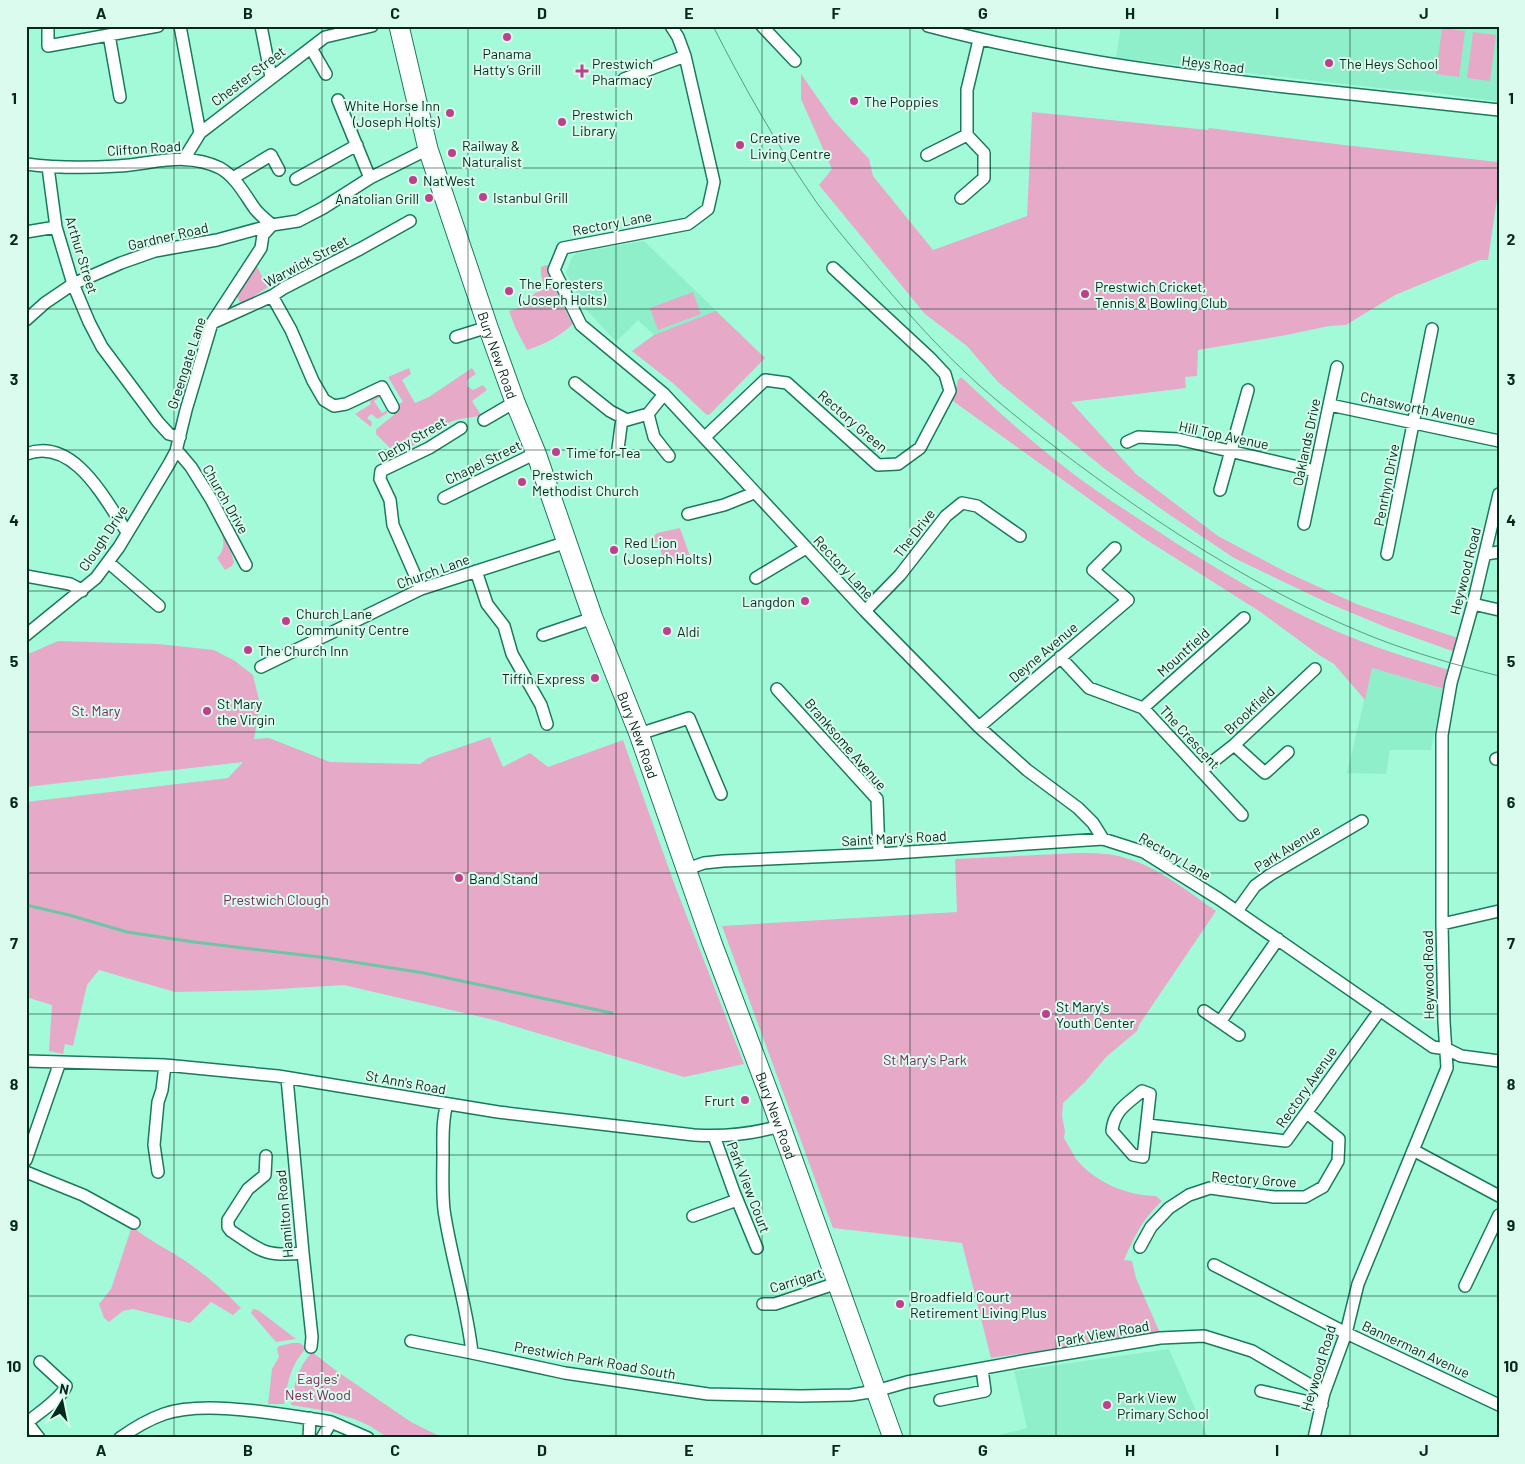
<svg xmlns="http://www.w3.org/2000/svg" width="1525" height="1464" font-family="Barlow,sans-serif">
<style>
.built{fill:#8eefca}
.green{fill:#e6aac8}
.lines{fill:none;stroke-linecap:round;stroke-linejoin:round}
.stream{stroke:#6fc5a5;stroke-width:3}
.minor-casing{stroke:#1a7a5d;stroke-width:14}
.trunk-casing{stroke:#1a7a5d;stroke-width:21}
.minor{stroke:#fff;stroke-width:11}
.trunk{stroke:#fff;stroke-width:19}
.tram{stroke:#5a9b83;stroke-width:1}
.grid{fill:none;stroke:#03291d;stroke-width:1;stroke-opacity:0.55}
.poi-dot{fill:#be3f8b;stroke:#dafbed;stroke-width:2}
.labels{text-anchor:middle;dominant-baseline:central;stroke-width:4;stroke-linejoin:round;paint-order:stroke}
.poi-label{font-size:14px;fill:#03291d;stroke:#dafbed;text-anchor:start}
.street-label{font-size:14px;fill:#03291d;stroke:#dafbed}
.park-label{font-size:14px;fill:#7b2859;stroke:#dafbed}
.neatline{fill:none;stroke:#03291d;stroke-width:2}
.grid-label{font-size:16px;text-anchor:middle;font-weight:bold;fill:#03291d}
</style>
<rect width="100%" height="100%" fill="#a3fad8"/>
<!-- built -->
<path class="built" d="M1121 26H1499V102L1422 91 1396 90 1116 58Z
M644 241 765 358 710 414 707 415 674 384 632 351 654 335 638 320 616 342 583 306 566 273 572 257 577 253Z
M1372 668 1444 689 1431 750H1390L1386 774 1347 773Z
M1169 1349 1208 1438H1003L1002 1434 1027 1428 1014 1371Z"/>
<!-- green -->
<path class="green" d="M1442 28 1465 31 1459 77 1436 74Z
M1473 32 1496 35 1490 81 1467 78Z
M801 74 833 120 869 159 873 176 933 250 1027 216 1032 112 1208 130 1209 128 1344 145 1498 162 1499 185 1488 260H1480L1395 295 1346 325 1329 326 1286 335 1198 350 1197 376 1185 377 1186 388 1071 402 1136 474 1218 536 1288 573 1359 605 1458 638 1455 652 1388 628 1328 603 1234 558 1167 513 1105 469 998 382 967 346 925 314 819 185 832 169 801 99Z
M255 263 268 287 244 303H240L237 296Z
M546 265H550C552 288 562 304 573 324 559 337 545 344 527 350L515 327 509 311 522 307 535 293 545 289 541 275V267Z
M693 292 701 314 658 330 650 308Z
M716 311 765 358 710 414 707 415 674 384 632 351 654 335Z
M409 368 411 374 402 380 415 403 429 397 472 368 476 374 467 380V386L473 390 483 385 487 390 472 401 481 415C469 420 449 416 442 430L437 426 428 432 431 436 396 454 376 434V430C382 423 391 419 396 412V405L403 402 388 377Z
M961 377C1004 417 1048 457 1097 491 1124 510 1152 527 1179 545 1241 584 1305 621 1374 646 1398 655 1424 662 1449 670L1444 689 1372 668 1365 700 1334 664 1319 655 1259 611 1142 537 953 401 958 380Z
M376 394 380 397 374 401 382 413 388 410 387 413 378 419 371 414 367 418 372 422 371 427 355 414 371 404 367 396Z
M219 523 232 548 231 552 234 562 232 566 225 570 217 558C228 547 222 536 219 523Z
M680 528 690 556 665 565 658 542 651 543 649 541 657 533Z
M58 641 158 644 214 650 235 661 253 675 260 704 254 739 269 738 330 762 420 764 428 758 490 737 503 767 530 753 548 767 623 740 674 883 744 1064 684 1077 494 1020 344 985 262 990 175 992 99 970 87 985 73 1046 65 1044 63 1054 49 1051 52 1005 26 997V802L228 778 243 762 26 787V655Z
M1078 853C1094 853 1110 853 1125 858 1159 867 1188 892 1216 911L1139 1025 1137 1031 1106 1057 1085 1082 1063 1103 1062 1116 1065 1131 1064 1138C1068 1145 1072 1152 1076 1159 1095 1182 1127 1196 1156 1196L1162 1201C1142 1220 1135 1235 1124 1260L1132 1261 1136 1278 1160 1333 991 1358 962 1243 833 1228 722 926 957 912 955 859Z
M132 1226C150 1242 165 1247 184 1260 205 1274 223 1290 241 1308L233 1315 211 1302 190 1323 133 1309 123 1311 109 1322 104 1318 99 1304 111 1289Z
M253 1309 258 1310 296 1339 276 1342 251 1313Z
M292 1343H300L306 1348C290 1367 288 1381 284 1404H268L272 1369 279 1357 277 1349 279 1346Z
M312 1352 338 1372 411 1422 443 1438H389L368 1425 354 1419 328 1411 291 1405C295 1383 297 1369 312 1352Z"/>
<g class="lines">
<!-- stream -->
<path class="stream" d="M26 905 69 915 127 932 194 942 328 958 424 973 612 1013"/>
<defs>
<path id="minor" d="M48 26V46L158 26
M180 26 200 133
M261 26 271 77
M671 26 678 37 685 56 714 182 708 209 688 224 563 248 554 270 581 325 664 394 865 611 979 727 1027 770 1078 808 1093 823 1103 839
M762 26 795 61
M928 26C1044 57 1158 72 1277 86 1351 94 1425 102 1499 110
M109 35 120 97
M311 48 326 74
M624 79 685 56
M338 100 370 178
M927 155 967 135
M184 159 200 133 325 37 372 26
M26 164C56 168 88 168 118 166 153 164 186 151 220 168 236 177 245 195 255 209 260 215 266 220 272 225
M48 167 56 227 73 284 89 322 102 347 158 422 169 434 180 437
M233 178 271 155 279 170
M296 179 357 145
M961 198 984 178V153L967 135V90L979 40
M26 232 56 227
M272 296 291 330 313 381 324 400 334 406 346 404 382 387 393 407
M26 320 45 303 73 284 121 263 155 251 217 240 272 225 298 221 323 208 370 178 428 149
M212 323 272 296 284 288 360 249 410 221
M456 337 488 327
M575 383 610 411 627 420 648 414 664 394
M1330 405 1499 441
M648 414 654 437 669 456
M484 420 515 402
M705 437 765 380 787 383 878 465 898 464 920 448 950 391 945 374 931 359 833 268
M1127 442 1138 437 1178 439 1315 471
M618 449 622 418
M176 451 180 454 191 467 211 499 246 565
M26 454C74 436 105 500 127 532
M1220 490 1248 390
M444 498 536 453
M688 514 724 505 754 493
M1304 524 1337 367
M1387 554 1432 329
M1486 554 1499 552
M108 562 159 606
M476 571 487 604 504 626 512 654 541 705 547 724
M26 576 70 584 76 587 82 591
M756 578 806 548
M421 589 393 525 390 500 380 479 381 471 429 448 461 428
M1473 604 1499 610
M865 611 900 575 946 516 962 503 977 506 1020 536
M26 635 96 578 119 547 169 464 176 451 186 410 212 323 261 248 263 235 272 225
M543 635 593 618
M1060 657 1089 688 1143 708 1242 815
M261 667 421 589 567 542
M777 689 877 799 879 854
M1143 708 1244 618
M979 727 1128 600 1093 570 1115 548
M639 734 689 718 721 794
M1234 745 1265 773 1288 752
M1496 759 1499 758
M1201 771 1234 745 1315 669
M687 869 704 863 723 861 879 854 1103 839 1144 852 1219 899 1433 1047 1447 1049 1461 1056 1499 1061
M1237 911 1255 886 1270 875 1362 821
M1442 924 1499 911
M1204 1011 1239 1035
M1220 1022 1278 939
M26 1061 165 1065 278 1076 498 1112 694 1135C723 1137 752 1134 780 1126
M287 1078 303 1253 312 1337 311 1347
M1142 1091 1150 1094 1143 1157 1133 1155 1112 1131C1114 1110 1127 1104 1142 1091Z
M447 1104C442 1120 443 1137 443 1153 443 1172 442 1192 444 1210 451 1258 467 1305 472 1353L565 1373 708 1394 801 1396 851 1395 876 1391 907 1382 1028 1360 1160 1338 1204 1336 1252 1351 1324 1393
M1148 1125 1286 1141 1380 1010
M714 1136 734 1192 757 1248
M1413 1150 1499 1196
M266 1156 265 1175 248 1189 228 1220V1227L231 1231C261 1251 265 1257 303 1253
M26 1160 60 1062
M26 1172 83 1195 134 1223
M158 1172 154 1145 158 1102 162 1090 165 1065
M693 1216 737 1200
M1140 1247 1151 1227 1169 1208 1189 1195 1210 1188 1274 1197H1305L1323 1187 1338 1161 1339 1139 1307 1113
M1214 1265 1346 1333 1499 1405
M1465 1286 1499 1215
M763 1304H775L837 1283
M411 1341 472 1353
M1261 1391 1322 1405
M940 1400 985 1391 982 1369
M26 1421 39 1438
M28 1422C38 1413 61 1399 66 1386L40 1362
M120 1438C134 1428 147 1420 164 1414 204 1400 277 1414 320 1420L331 1422 368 1438
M309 1438 310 1418
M322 1438 331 1422
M1314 1438 1324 1393 1346 1333 1358 1284 1447 1068 1444 1022 1442 924V735L1451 683 1473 604 1499 494"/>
<g id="trunk">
<path id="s1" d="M399 26 428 149 488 327 515 402 536 453 593 618 639 734 712 943 772 1102 893 1438"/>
</g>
</defs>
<!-- minor casing -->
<use href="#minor" class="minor-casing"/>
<!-- trunk casing -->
<use href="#trunk" class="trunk-casing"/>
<!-- minor -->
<use href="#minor" class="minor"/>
<!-- trunk -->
<use href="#trunk" class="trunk"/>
<!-- tram -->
<path class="tram" d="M713 26C744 87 778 147 817 203 833 225 850 245 867 265 902 307 938 348 979 385 1021 422 1066 456 1112 489 1193 547 1279 599 1373 637 1414 653 1456 665 1499 676"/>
</g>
<!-- grid -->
<path class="grid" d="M174 26V1438M322 26V1438M468 26V1438M616 26V1438M762 26V1438M910 26V1438M1056 26V1438M1204 26V1438M1350 26V1438M26 168H1499M26 309H1499M26 450H1499M26 591H1499M26 732H1499M26 873H1499M26 1014H1499M26 1155H1499M26 1296H1499"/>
<!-- markers -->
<g class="poi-dot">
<circle cx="507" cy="37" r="5"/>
<circle cx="1329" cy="63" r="5"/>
<path d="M579.5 63.5h5v5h5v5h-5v5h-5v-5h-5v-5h5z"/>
<circle cx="854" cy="101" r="5"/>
<circle cx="450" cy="113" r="5"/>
<circle cx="562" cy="122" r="5"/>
<circle cx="740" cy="145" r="5"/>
<circle cx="452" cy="153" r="5"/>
<circle cx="413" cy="180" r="5"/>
<circle cx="483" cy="197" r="5"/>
<circle cx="429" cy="198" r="5"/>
<circle cx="509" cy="291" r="5"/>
<circle cx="1085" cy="294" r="5"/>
<circle cx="556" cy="452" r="5"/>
<circle cx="522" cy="482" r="5"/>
<circle cx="614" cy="550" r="5"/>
<circle cx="805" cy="601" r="5"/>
<circle cx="286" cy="621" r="5"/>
<circle cx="667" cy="631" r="5"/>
<circle cx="248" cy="650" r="5"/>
<circle cx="595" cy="678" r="5"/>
<circle cx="207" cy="711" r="5"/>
<circle cx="459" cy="878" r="5"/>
<circle cx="1046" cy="1014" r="5"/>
<circle cx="745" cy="1100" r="5"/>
<circle cx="900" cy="1304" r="5"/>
<circle cx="1107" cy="1405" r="5"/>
</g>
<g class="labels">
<!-- poi labels -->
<g class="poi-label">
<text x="507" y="53" text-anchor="middle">Panama<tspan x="507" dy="16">Hatty’s Grill</tspan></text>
<text x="592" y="63">Prestwich<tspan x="592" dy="16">Pharmacy</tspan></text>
<text x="1339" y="63">The Heys School</text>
<text x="864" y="101">The Poppies</text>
<text x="440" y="105" text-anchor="end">White Horse Inn<tspan x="440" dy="16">(Joseph Holts)</tspan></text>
<text x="572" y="114">Prestwich<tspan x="572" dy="16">Library</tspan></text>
<text x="750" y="137">Creative<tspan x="750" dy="16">Living Centre</tspan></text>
<text x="462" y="145">Railway &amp;<tspan x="462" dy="16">Naturalist</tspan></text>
<text x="423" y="180">NatWest</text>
<text x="493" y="197">Istanbul Grill</text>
<text x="419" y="198" text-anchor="end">Anatolian Grill</text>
<text x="519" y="283">The Foresters<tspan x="519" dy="16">(Joseph Holts)</tspan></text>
<text x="1095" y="286">Prestwich Cricket,<tspan x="1095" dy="16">Tennis &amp; Bowling Club</tspan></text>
<text x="566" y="452">Time for Tea</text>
<text x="532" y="474">Prestwich<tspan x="532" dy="16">Methodist Church</tspan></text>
<text x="624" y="542">Red Lion<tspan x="624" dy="16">(Joseph Holts)</tspan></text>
<text x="795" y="601" text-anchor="end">Langdon</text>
<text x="296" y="613">Church Lane<tspan x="296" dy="16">Community Centre</tspan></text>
<text x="677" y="631">Aldi</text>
<text x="258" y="650">The Church Inn</text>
<text x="585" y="678" text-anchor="end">Tiffin Express</text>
<text x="217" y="703">St Mary<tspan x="217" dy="16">the Virgin</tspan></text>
<text x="469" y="878">Band Stand</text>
<text x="1056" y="1006">St Mary's<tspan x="1056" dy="16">Youth Center</tspan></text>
<text x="735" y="1100" text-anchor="end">Frurt</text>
<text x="910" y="1296">Broadfield Court<tspan x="910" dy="16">Retirement Living Plus</tspan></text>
<text x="1117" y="1397">Park View<tspan x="1117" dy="16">Primary School</tspan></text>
</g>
<!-- street labels -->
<g class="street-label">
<text transform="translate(1213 64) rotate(7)">Heys Road</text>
<text transform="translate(248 76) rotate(-37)">Chester Street</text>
<text transform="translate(144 148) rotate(-4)">Clifton Road</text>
<text transform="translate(612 223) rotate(-11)">Rectory Lane</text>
<text transform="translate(168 236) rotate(-13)">Gardner Road</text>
<text transform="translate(82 255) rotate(73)">Arthur Street</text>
<text transform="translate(306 261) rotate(-28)">Warwick Street</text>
<text stroke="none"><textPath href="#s1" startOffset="344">Bury New Road</textPath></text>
<text transform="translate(186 363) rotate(-72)">Greengate Lane</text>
<text transform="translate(1418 408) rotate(12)">Chatsworth Avenue</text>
<text transform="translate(853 421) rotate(41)">Rectory Green</text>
<text transform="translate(1224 435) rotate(12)">Hill Top Avenue</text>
<text transform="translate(412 439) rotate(-30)">Derby Street</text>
<text transform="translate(1306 442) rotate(-78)">Oaklands Drive</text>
<text transform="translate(483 462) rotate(-26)">Chapel Street</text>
<text transform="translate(1386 485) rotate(-79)">Penrhyn Drive</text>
<text transform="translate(226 499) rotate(60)">Church Drive</text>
<text transform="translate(914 533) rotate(-52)">The Drive</text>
<text transform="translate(103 538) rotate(-56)">Clough Drive</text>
<text transform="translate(844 567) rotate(47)">Rectory Lane</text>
<text transform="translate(433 571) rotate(-20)">Church Lane</text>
<text transform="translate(1465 571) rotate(-76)">Heywood Road</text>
<text transform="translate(1043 652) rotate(-40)">Deyne Avenue</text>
<text transform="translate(1183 652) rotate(-42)">Mountfield</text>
<text transform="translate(1249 710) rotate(-43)">Brookfield</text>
<text stroke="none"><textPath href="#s1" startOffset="749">Bury New Road</textPath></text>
<text transform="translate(1190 737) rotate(47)">The Crescent</text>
<text transform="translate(846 744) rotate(49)">Branksome Avenue</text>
<text transform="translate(894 838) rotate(-3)">Saint Mary's Road</text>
<text transform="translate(1287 848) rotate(-32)">Park Avenue</text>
<text transform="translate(1175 856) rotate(30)">Rectory Lane</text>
<text transform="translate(1428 975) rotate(-91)">Heywood Road</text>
<text transform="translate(406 1082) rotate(10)">St Ann's Road</text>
<text transform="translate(1306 1087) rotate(-55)">Rectory Avenue</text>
<text stroke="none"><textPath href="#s1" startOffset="1154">Bury New Road</textPath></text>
<text transform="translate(1254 1179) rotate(4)">Rectory Grove</text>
<text transform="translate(749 1187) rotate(69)">Park View Court</text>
<text transform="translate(284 1214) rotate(-95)">Hamilton Road</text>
<text transform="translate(796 1280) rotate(-17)">Carrigart</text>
<text transform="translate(1103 1333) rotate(-10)">Park View Road</text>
<text transform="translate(1416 1349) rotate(25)">Bannerman Avenue</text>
<text transform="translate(595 1360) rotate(10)">Prestwich Park Road South</text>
<text transform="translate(1318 1368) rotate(-73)">Heywood Road</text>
</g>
<!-- park labels -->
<g class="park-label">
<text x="96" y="710">St. Mary</text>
<text x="276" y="899">Prestwich Clough</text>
<text x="925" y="1059">St Mary's Park</text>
<text x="318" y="1378">Eagles'<tspan x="318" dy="16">Nest Wood</tspan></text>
</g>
</g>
<!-- border -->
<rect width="1525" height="1464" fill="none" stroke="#dafbed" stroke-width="55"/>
<!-- north arrow -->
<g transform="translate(62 1402) rotate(10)" stroke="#dafbed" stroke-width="4" paint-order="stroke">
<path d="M0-4L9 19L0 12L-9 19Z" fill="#03291d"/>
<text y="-8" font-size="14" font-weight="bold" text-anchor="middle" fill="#03291d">N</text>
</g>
<rect x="28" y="28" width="1470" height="1408" class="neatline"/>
<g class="grid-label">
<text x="101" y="19">A</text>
<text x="248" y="19">B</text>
<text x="395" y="19">C</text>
<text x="542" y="19">D</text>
<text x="689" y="19">E</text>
<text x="836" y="19">F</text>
<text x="983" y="19">G</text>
<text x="1130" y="19">H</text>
<text x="1277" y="19">I</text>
<text x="1424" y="19">J</text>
<text x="14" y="104">1</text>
<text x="1511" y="104">1</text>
<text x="14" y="245">2</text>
<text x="1511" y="245">2</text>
<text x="14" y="385">3</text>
<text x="1511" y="385">3</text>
<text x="14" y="526">4</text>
<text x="1511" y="526">4</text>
<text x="14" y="667">5</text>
<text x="1511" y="667">5</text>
<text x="14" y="808">6</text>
<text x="1511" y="808">6</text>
<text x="14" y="949">7</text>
<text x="1511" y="949">7</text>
<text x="14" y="1090">8</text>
<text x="1511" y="1090">8</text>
<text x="14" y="1231">9</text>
<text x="1511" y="1231">9</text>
<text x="14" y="1372">10</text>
<text x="1511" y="1372">10</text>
<text x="101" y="1456">A</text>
<text x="248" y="1456">B</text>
<text x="395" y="1456">C</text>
<text x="542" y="1456">D</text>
<text x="689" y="1456">E</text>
<text x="836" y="1456">F</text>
<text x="983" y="1456">G</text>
<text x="1130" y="1456">H</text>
<text x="1277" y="1456">I</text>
<text x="1424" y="1456">J</text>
</g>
</svg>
